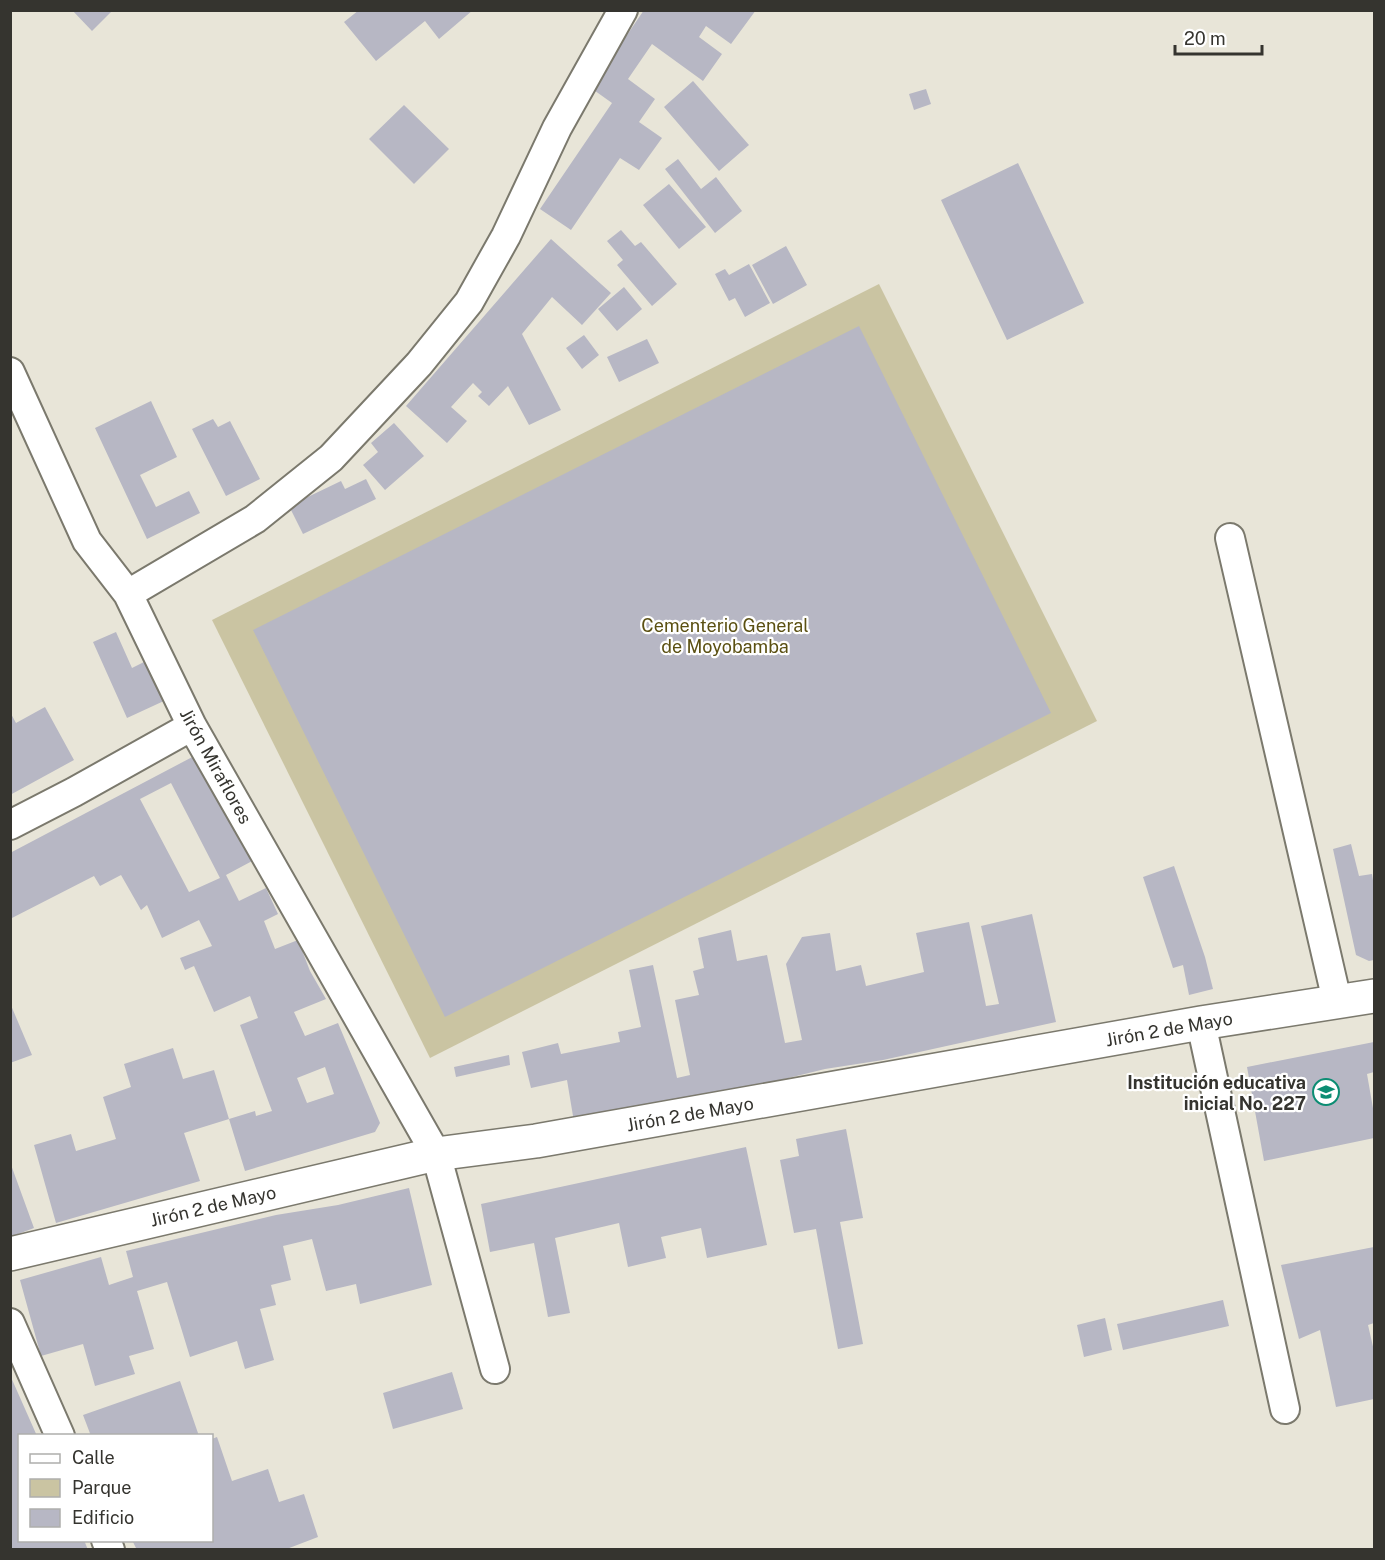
<svg xmlns="http://www.w3.org/2000/svg" width="1385" height="1560" font-family="'Public Sans',sans-serif">
<style>
.green{fill:#cac4a2}
.building{fill:#b7b7c4;fill-rule:evenodd}
.lines{fill:none;stroke-linecap:round;stroke-linejoin:round}
.street-casing{stroke:#7b796d;stroke-width:32}
.secondary-casing{stroke:#7b796d;stroke-width:36}
.street{stroke:#fff;stroke-width:28}
.secondary{stroke:#fff;stroke-width:33}
.labels{text-anchor:middle;dominant-baseline:central;stroke-width:4.5;stroke-linejoin:round;paint-order:stroke}
.park-label{font-size:18px;fill:#5b5012;stroke:#fff}
.street-label{font-size:18px;fill:#35342f;stroke:#fff}
.poi-label{font-size:18px;font-weight:bold;fill:#35342f;stroke:#fff;text-anchor:end}
</style>
<rect width="100%" height="100%" fill="#e8e5d8"/>
<!-- green -->
<path class="green" d="M879 284 1097 721 430 1058 212 620Z"/>
<!-- building -->
<path class="building" d="M72 10H113L92 31Z
M359 10H473L439 39 425 21 376 61 344 22Z
M644 10H756L731 44 706 26 699 37 722 54 703 81 652 44 628 79 655 99 639 122 662 138 639 170 620 158 571 230 540 209 612 103 591 88Z
M693 81 749 145 719 171 664 107Z
M926 89 931 104 914 110 909 94Z
M404 105 449 149 414 184 369 139Z
M678 159 701 189 716 177 742 211 715 233 665 169Z
M1018 163 1084 303 1007 340 941 200Z
M669 184 706 227 679 249 643 205Z
M621 230 635 246 641 242 677 284 652 306 617 265 623 260 607 241Z
M551 239 611 293 582 325 552 297 522 334 561 410 529 425 508 386 489 406 478 396 482 392 473 383 451 407 467 421 447 443 406 406Z
M786 246 807 285 773 304 752 265Z
M749 264 770 303 745 317 735 298 729 301 715 274 725 269 729 275Z
M624 287 642 309 617 331 598 309Z
M859 326 1051 713 445 1017 253 630Z
M584 335 599 355 582 369 566 348Z
M647 339 659 363 619 382 607 357Z
M151 401 177 457 140 475 156 507 189 491 200 513 147 539 95 428Z
M213 419 218 427 230 421 260 479 226 496 192 429Z
M394 423 424 456 385 490 363 465 378 452 371 443Z
M366 479 376 499 303 534 289 506 341 481 345 489Z
M116 632 132 668 148 660 166 700 127 718 93 642Z
M45 707 74 760 10 795V712L16 723Z
M198 754 254 860 226 875 239 901 266 888 278 914 264 921 275 949 298 940 310 971 326 999 294 1012 305 1036 338 1023 380 1123 375 1132 245 1171 229 1119 184 1133 200 1181 56 1223 34 1145 71 1134 76 1151 116 1139 103 1097 131 1087 124 1064 173 1048 183 1079 214 1070 229 1119 255 1111 256 1116 272 1111 240 1025 258 1018 250 996 214 1012 194 966 185 970 180 958 212 946 199 920 162 938 147 905 141 910 121 875 100 886 94 876 10 919V853ZM171 783 220 878 189 892 140 799ZM325 1067 334 1094 307 1103 297 1078Z
M1351 844 1359 876 1372 874 1374 887V960L1369 961 1356 955 1333 849Z
M1174 866 1205 957 1213 989 1189 995 1183 965 1173 968 1143 877Z
M1032 914 1056 1022 883 1060 825 1069 772 1082 574 1122 567 1080 531 1088 522 1052 558 1043 561 1054 620 1042 618 1032 641 1027 629 970 653 965 677 1078 690 1075 675 1000 699 995 693 971 704 968 698 938 731 930 737 961 767 955 785 1043 802 1040 786 964 802 937 830 933 836 971 861 965 866 986 924 972 916 933 969 922 986 1006 999 1004 981 926Z
M10 1003 32 1055 10 1063Z
M1374 1042V1072L1367 1074 1374 1114V1138L1264 1161 1247 1067Z
M509 1055 510 1065 456 1077 454 1067Z
M846 1129 863 1218 840 1222 863 1344 838 1349 816 1229 794 1233 780 1160 799 1156 796 1139Z
M746 1147 767 1245 707 1258 701 1228 661 1237 666 1258 628 1267 619 1223 555 1238 570 1313 548 1317 534 1243 490 1252 481 1204Z
M10 1162 34 1228 10 1237Z
M409 1188 432 1285 360 1304 356 1284 326 1291 312 1239 283 1246 291 1280 271 1285 276 1305 260 1309 274 1360 245 1369 237 1341 190 1357 167 1282 137 1291 154 1349 129 1356 135 1374 95 1386 83 1344 41 1356 20 1280 101 1257 109 1285 133 1277 126 1251 276 1215 338 1205Z
M1374 1247V1323L1368 1325 1374 1351V1399L1336 1407 1320 1330 1299 1339 1281 1265Z
M1223 1300 1229 1326 1123 1350 1117 1324Z
M1105 1318 1112 1350 1084 1357 1077 1325Z
M452 1372 463 1409 393 1429 383 1393Z
M10 1375 37 1436H20V1540H84L88 1550H10Z
M180 1381 199 1436H91L83 1415Z
M217 1437 232 1481 268 1469 279 1502 304 1494 318 1537 284 1550H137L132 1540H212V1439Z"/>
<g class="lines">
<defs>
<path id="street" d="M10 372 87 541 128 594 192 726 436 1154 495 1369
M1230 538 1337 1001
M128 594 255 519 331 458 419 364 469 302 506 236 557 128 623 10
M10 825 74 792 192 726
M1201 1023 1285 1409
M10 1323 60 1436
M106 1540 110 1550"/>
<path id="secondary" d="M10 1254 436 1154 536 1141 1201 1023 1374 996"/>
</defs>
<!-- street casing -->
<use href="#street" class="street-casing"/>
<!-- secondary casing -->
<use href="#secondary" class="secondary-casing"/>
<!-- street -->
<use href="#street" class="street"/>
<!-- secondary -->
<use href="#secondary" class="secondary"/>
</g>
<!-- icons -->
<defs>
<symbol id="school-ring" viewBox="-11 -11 22 22"><circle r="9.5" fill="#fff" stroke="#0c8d73" stroke-width="1.5"/><path d="M0-5L7-2L0 1L-7-2ZM-4 1L0 2.5L4 1V4Q0 6-4 4Z" fill="#0c8d73"/></symbol>
</defs>
<g fill-rule="evenodd">
<use href="#school-ring" x="1311" y="1077" width="30" height="30"/>
</g>
<g class="labels">
<!-- park labels -->
<g class="park-label">
<text x="725" y="625">Cementerio General<tspan x="725" dy="21">de Moyobamba</tspan></text>
</g>
<!-- street labels -->
<g class="street-label">
<text transform="translate(216 766) rotate(61)">Jirón Miraflores</text>
<text transform="translate(1169 1029) rotate(-10)">Jirón 2 de Mayo</text>
<text transform="translate(690 1114) rotate(-10)">Jirón 2 de Mayo</text>
<text transform="translate(213 1206) rotate(-13)">Jirón 2 de Mayo</text>
</g>
<!-- poi labels -->
<g class="poi-label">
<text x="1306" y="1082">Institución educativa<tspan x="1306" dy="21">inicial No. 227</tspan></text>
</g>
</g>
<!-- border -->
<rect width="1385" height="1560" fill="none" stroke="#35342f" stroke-width="24"/>
<!-- legend -->
<rect x="18" y="1434" width="195" height="108" fill="#ffffff" stroke="#aeaeac" stroke-width="1.5"/>
<rect x="30" y="1454" width="30" height="9" fill="#ffffff" stroke="#aeaeac" stroke-width="1.5"/>
<text x="72" y="1464" font-size="18" fill="#35342f">Calle</text>
<rect x="30" y="1479" width="30" height="18" fill="#cac4a2" stroke="#aeaeac" stroke-width="1.5"/>
<text x="72" y="1494" font-size="18" fill="#35342f">Parque</text>
<rect x="30" y="1509" width="30" height="18" fill="#b7b7c4" stroke="#aeaeac" stroke-width="1.5"/>
<text x="72" y="1524" font-size="18" fill="#35342f">Edificio</text>
<!-- scale -->
<path d="M1175 45v9h87v-9" fill="none" stroke="#35342f" stroke-width="3"/>
<text x="1184" y="45" font-size="18" fill="#35342f" stroke="#ffffff" stroke-width="4.5" paint-order="stroke">20 m</text>
</svg>
